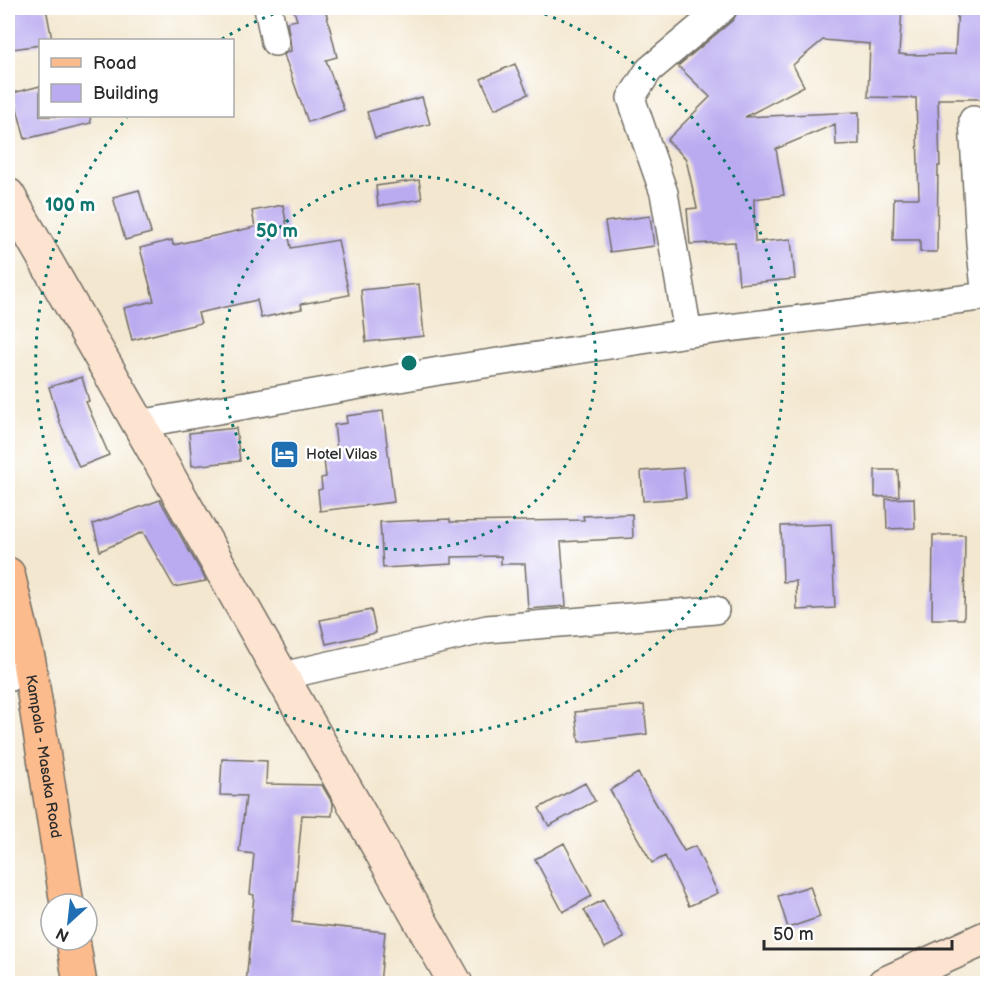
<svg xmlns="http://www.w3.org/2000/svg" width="995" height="991" font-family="'Balsamiq Sans',sans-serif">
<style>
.building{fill:#baaaf0}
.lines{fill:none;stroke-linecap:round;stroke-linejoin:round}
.street-casing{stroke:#716d64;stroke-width:30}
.secondary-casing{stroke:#716d64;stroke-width:36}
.primary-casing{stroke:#716d64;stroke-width:36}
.street{stroke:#fff;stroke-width:27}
.secondary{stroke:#fde4d1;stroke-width:33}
.primary{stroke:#fbbb8d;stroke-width:33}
.ring{fill:none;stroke:#0f766e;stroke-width:3;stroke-dasharray:3 6}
.labels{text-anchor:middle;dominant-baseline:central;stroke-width:5;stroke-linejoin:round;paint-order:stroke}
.poi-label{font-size:15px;fill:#2b2b2b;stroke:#fff;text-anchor:start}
.street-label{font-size:15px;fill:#2b2b2b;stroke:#fff}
.centre{fill:#0f766e;stroke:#fff;stroke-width:3}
.ring-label{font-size:18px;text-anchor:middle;font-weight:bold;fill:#0f766e;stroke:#fff;stroke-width:5;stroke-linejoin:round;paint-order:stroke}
</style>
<rect width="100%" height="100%" fill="#fff"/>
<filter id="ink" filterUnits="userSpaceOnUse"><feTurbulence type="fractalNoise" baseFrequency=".0167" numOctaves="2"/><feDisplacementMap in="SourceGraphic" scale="12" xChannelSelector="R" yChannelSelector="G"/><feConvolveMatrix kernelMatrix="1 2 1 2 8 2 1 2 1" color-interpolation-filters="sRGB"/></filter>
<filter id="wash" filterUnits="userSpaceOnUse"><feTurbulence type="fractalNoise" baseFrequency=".008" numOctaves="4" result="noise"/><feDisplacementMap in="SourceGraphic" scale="24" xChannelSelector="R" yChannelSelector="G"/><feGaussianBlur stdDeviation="1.35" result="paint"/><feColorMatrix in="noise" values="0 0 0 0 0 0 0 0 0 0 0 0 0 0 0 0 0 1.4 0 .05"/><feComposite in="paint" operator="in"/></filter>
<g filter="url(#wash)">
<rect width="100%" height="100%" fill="#f3e7cf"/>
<g id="blocks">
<!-- building -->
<path class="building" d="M8 8H46L52 40H40V45L13 49Z
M293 8H325L337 57 326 60 344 110 308 122 284 55 287 52 291 51 290 39 287 22 297 20Z
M742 8H902L899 54 909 55 955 54 958 8H987V99H938L940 166H938L937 252H920V240H893L894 198H919L916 98 868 97 870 44 823 40 793 65 804 86 745 117 859 112V144L836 145 835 124 776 149 784 195 754 199 755 242 791 239 795 279 739 284 735 242 690 244 687 209 697 208 686 159 667 140 710 97 678 66 733 20 738 11Z
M515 64 528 94 495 109 481 79Z
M40 86V116H90L91 123 25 139 13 93Z
M422 97 430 124 375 138 367 112Z
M419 180 422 199 378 206 376 186Z
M139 190 151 233 125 240 113 197Z
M283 205 291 248 338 240 349 295 301 304 302 309 261 318 257 300 198 313 201 323 132 340 124 308 154 301 140 248 172 240 173 245 255 227 252 211Z
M650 216 654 246 610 252 605 222Z
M419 284 424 336 366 342 361 290Z
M82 377 89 401 86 402 109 455 79 467 60 423 49 387Z
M383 411 394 502 320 511 318 490 322 489 321 478 326 477 324 460 338 458 334 425 347 423 346 416Z
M236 428 240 461 192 466 189 433Z
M683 468 686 498 643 501 641 471Z
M875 470H898L899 496 875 497Z
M914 498 915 528 887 529 886 499Z
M160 500 204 577 206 581 174 587 143 532 100 551 93 524Z
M632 514 633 538 561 542 566 606 528 609 525 564H501V556L452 557V564L383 568 380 522 450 519V522L584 520 583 516Z
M831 524 835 608 797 610 796 581 783 582 781 526Z
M933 535H965L964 619H932Z
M371 610 376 633 326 644 320 620Z
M644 705 647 734 579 742 575 712Z
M222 759 267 761 266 784 322 785 333 804 332 816 302 815 292 922 385 932 380 984H246L254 895 250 894 254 854 239 852 246 796 220 795Z
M638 773 684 851 695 846 718 893 689 906 665 856 652 863 610 790Z
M585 783 595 801 549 826 539 808Z
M564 843 592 896 563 912 535 859Z
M810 886 820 917 788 928 778 896Z
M603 900 624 938 605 948 584 910Z"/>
</g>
</g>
<g filter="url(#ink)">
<use href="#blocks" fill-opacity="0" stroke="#716d64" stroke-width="1.5"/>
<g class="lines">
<defs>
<path id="street" d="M268 8 275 42
M973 120 980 243 986 297
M688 333 664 193 631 98 649 70 723 8
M139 424 439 371 688 333 988 296
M282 676 487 629 715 610
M8 678 29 662"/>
<path id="secondary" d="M8 195 139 424 456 984
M884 984 988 937"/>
<g id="primary">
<path id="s1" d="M8 574 29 662 67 904"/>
<path d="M73 940 80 984"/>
</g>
</defs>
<!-- street casing -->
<use href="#street" class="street-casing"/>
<!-- secondary casing -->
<use href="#secondary" class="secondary-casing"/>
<!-- primary casing -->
<use href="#primary" class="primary-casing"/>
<!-- street -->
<use href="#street" class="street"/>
<!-- secondary -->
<use href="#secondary" class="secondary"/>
<!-- primary -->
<use href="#primary" class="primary"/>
</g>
</g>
<!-- distance rings -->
<g class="ring">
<circle cx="409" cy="363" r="187"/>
<path d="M222 39A374 374 0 0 1 290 8M528 8A374 374 0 1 1 127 118"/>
</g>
<!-- icons -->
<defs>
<symbol id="hotel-square" viewBox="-11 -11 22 22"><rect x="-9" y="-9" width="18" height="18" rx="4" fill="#1f6fb2" stroke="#fff"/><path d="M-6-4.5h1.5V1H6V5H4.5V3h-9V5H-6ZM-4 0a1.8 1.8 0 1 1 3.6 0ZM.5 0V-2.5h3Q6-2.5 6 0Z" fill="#fff"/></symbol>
</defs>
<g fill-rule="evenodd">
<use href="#hotel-square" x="268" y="438" width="33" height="33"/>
</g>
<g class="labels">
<!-- poi labels -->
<g class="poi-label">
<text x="306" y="454">Hotel Vilas</text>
</g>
<!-- street labels -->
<g class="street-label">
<text stroke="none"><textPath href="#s1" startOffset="186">Kampala - Masaka Road</textPath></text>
</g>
</g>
<circle cx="409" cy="363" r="9" class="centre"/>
<g class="ring-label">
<text x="70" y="211">100 m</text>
<text x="277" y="237">50 m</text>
</g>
<!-- margin -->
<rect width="995" height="991" fill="none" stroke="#fff" stroke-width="30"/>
<!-- legend -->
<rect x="39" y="39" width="195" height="78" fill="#ffffff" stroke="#aaaaaa" stroke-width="1.5"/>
<rect x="51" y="58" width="30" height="9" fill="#fbbb8d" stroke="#aaaaaa" stroke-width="1.5"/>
<text x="93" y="69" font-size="18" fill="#2b2b2b">Road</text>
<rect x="51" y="84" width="30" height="18" fill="#baaaf0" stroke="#aaaaaa" stroke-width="1.5"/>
<text x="93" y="99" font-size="18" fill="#2b2b2b">Building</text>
<!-- north arrow -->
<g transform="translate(69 922) rotate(207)"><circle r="28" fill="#ffffff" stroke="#aaaaaa" stroke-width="1.5"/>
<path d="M0-4.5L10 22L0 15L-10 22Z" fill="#1f6fb2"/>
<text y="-9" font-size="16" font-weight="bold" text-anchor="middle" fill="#2b2b2b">N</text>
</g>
<!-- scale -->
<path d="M764 940v9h188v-9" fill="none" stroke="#2b2b2b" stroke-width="3"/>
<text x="773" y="940" font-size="18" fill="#2b2b2b" stroke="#ffffff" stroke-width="4.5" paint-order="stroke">50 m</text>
</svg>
